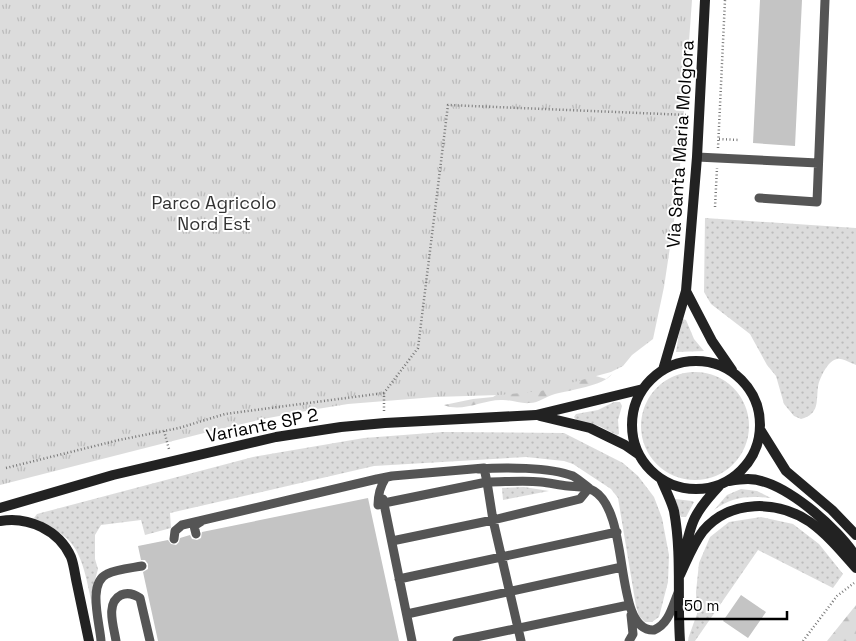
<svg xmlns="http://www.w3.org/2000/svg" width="856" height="641" font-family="'Space Grotesk',sans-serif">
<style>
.grass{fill:url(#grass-dots)}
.forest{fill:url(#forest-firs)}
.park{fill:url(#park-tufts)}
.building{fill:#c4c4c4}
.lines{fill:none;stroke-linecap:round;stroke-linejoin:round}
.path{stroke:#777;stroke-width:2.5;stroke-dasharray:1 2.5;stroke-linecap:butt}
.lane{stroke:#555;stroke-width:9}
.secondary{stroke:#222;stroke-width:10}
.labels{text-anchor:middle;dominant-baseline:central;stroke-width:4;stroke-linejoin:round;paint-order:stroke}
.street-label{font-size:18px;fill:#000;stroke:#fff}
.park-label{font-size:18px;fill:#333;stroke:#fff}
</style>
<defs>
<pattern id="grass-dots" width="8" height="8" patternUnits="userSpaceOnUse" patternTransform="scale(1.25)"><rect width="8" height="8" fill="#dcdcdc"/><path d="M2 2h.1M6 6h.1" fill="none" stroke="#bbb" stroke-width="1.8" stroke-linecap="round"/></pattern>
<pattern id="forest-firs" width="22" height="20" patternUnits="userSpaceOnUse" patternTransform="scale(1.25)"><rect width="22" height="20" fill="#dcdcdc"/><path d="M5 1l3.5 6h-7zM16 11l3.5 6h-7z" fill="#bbb"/></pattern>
<pattern id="park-tufts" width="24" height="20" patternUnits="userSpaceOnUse" patternTransform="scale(1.25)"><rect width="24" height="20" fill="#dcdcdc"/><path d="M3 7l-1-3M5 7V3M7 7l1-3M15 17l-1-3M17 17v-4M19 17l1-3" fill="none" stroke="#bbb"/></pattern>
</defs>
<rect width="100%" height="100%" fill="#fff"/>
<!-- grass -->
<path class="grass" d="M705 218 856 228V365C850 363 843 358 837 359 828 360 819 379 818 387 816 401 820 414 801 419L794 416 784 404 776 376 767 365 750 334 711 304 704 292Z
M683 319 686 320 694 339 704 351 676 352 681 321Z
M641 426a54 54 0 1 1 108 0a54 54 0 1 1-108 0Z
M614 402H620L622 406 618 420 619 434 617 435 599 426 577 421 574 417 576 414 598 410Z
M443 432 564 433 623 463 638 476 654 497 662 518 669 555 668 582 659 617 652 622H645L639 616 636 606 618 498 611 489 573 464 564 461 526 457 374 466 170 513 171 528 145 535 141 520 101 525 95 535V559L98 569 91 595 93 608C87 585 84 551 64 536 54 528 43 525 34 518L37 514 253 457 364 438Z
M524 487 549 491 503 500 502 488Z
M741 489 757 491 771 498C748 496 733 496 714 510L727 495Z
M675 499 692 501 694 502 686 517H681L674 501Z
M761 517 793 524 819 544 843 574 833 588 758 550 695 641H688L689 636 697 614 696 592 699 563 710 537 729 522Z"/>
<!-- forest -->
<path class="forest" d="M582 372 606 379 612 374C603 386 570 390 555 394 547 396 538 403 530 403 521 404 512 400 503 400 483 399 463 413 444 405L473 399 493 397 504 390Z
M856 605V641H827Z"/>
<!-- park -->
<path class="park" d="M0 0H692L678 194 664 287 653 339 632 355 623 366 611 372 541 391 499 395 435 397 348 404 317 409 263 419 212 431 0 485Z"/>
<!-- building -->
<path class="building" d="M760 0H802L795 146 753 143Z
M368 498 399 641H158L143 572 148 569V564L145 560H141L138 546 168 540 171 544 176 545 179 542 180 538 190 535 192 539 197 540 201 538 202 532Z
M741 595 766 612 748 638 723 621Z"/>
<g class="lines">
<!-- path -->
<path class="path" d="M719 139 740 140
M718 148 725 0
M715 207 717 168
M384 411V393L418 348 448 105 688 115
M164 431 169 449
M6 468 119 440 179 428 225 414 384 393
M803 641 837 596 854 583"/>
<!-- lane -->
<path class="lane" d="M697 157 818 163
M759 198 817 202 825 0
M383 499 412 641
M384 503 487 482 493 520 521 641
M378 505C378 494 380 487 386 477H388
M196 534 194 526 202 521
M174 539 175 531 182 525 377 479 392 476 484 468 487 482C505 482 524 480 541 482 550 483 559 485 568 486 576 487 586 486 594 491 632 514 612 632 654 630 669 624 672 607 678 593
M392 541 493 520 580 499 589 488C584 484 578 479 573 476 549 467 503 467 478 469
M399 579 617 532
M407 614 622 567
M101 641C100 624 87 583 107 574 117 569 131 568 142 566
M116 641C114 627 105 603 121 595 128 592 134 594 140 598L150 641
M457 641 629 605
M629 641 633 634 631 615"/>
<!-- secondary -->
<path class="secondary" d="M686 291 712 341 732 370
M632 425a64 64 0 1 1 128 0a64 64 0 1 1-128 0Z
M663 370 686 291 697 157 705 0
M540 416 590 428 625 445 638 454
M761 431 786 471 832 510 856 535
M661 479C665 489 671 500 674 511 682 554 677 598 680 641
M729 481C735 480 742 479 748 479 783 479 839 529 856 557
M0 508 113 475 276 437 341 427 385 423 536 415 643 389
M0 521C28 516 59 530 71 557 74 565 75 575 77 584 81 603 85 622 89 641
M684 556C691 521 694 513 719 486
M680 575C687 560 693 544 703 531 730 499 778 500 810 522 828 535 842 552 856 568"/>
</g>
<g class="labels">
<!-- street labels -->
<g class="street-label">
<text transform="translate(680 144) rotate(-86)">Via Santa Maria Molgora</text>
<text transform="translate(262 425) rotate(-11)">Variante SP 2</text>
</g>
<!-- park labels -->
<g class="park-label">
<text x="214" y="202">Parco Agricolo<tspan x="214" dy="21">Nord Est</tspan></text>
</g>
</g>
<!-- scale -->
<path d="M676 611v8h111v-8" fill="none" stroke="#000000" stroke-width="2.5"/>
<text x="684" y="611" font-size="15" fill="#000000" stroke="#ffffff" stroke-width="4" paint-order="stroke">50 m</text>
</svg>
